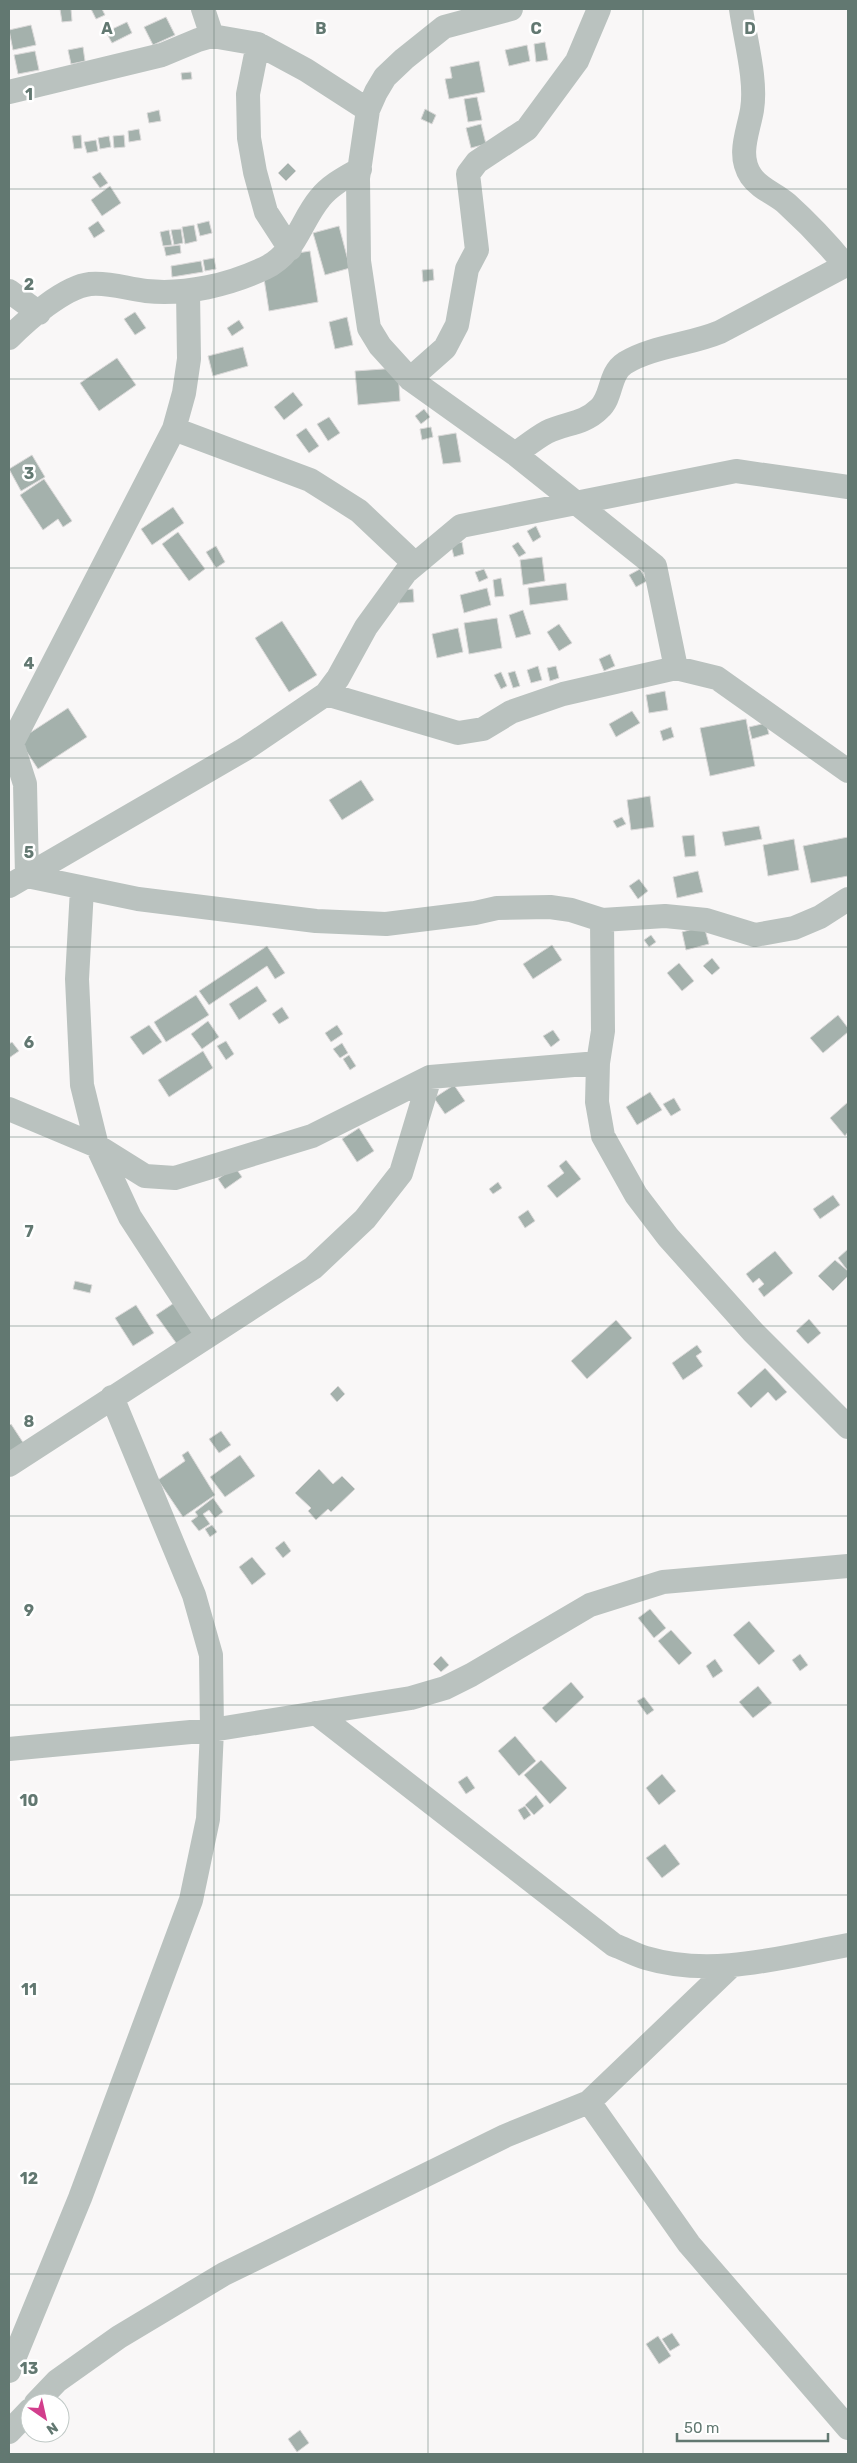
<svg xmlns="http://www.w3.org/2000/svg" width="857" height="2463" font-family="Rubik,sans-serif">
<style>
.building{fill:#a4b1ac;stroke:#dbd9d9}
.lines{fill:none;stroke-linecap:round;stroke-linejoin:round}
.minor{stroke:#bac2bf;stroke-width:24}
.grid{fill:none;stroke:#627871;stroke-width:1;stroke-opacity:0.55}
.grid-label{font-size:16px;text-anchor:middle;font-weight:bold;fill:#627871;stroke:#fff;stroke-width:5;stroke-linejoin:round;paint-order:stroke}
</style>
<rect width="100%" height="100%" fill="#f9f7f7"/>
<!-- building -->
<path class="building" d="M60 9H71L72 21 62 22Z
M91 9H102L105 15 96 19Z
M166 17 175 35 153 45 144 27Z
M127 22 132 33 112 43 106 32Z
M31 25 36 45 13 50 9 30Z
M545 42 548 60 536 62 534 44Z
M527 45 530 61 509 66 505 50Z
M83 47 85 61 71 64 68 50Z
M35 51 39 70 18 74 14 55Z
M479 61 485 92 449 99 445 79 452 78 450 67Z
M191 72 192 79 182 80 181 73Z
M477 97 482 120 468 122 464 99Z
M425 109 436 115 432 124 421 119Z
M159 110 161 121 149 123 147 113Z
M481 124 486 144 471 148 466 128Z
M139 129 141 140 129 142 128 131Z
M81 135 82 148 74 149 72 136Z
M124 135 125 147 114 148 113 136Z
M109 136 111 147 100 149 98 138Z
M96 140 98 151 87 153 84 142Z
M288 163 296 171 286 181 278 173Z
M100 172 108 183 100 188 92 177Z
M110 186 121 203 102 216 91 200Z
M98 221 105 231 94 238 88 228Z
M209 221 212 233 200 236 197 224Z
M194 225 197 241 185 244 182 227Z
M339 226 350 268 325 275 313 233Z
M181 229 183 243 174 245 171 230Z
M169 230 172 245 163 246 160 232Z
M180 245 181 253 166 256 164 247Z
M310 251 318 302 269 311 261 259Z
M214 258 216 269 205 271 203 260Z
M201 261 203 272 172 277 171 266Z
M433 269 434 280 423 282 422 270Z
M135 312 146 328 135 335 124 319Z
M347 317 353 345 335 349 329 322Z
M239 320 244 328 232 336 227 328Z
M243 347 248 366 213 376 208 356Z
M117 358 136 385 99 411 80 383Z
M398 368 400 401 358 405 355 371Z
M293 392 303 405 284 420 274 407Z
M424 409 430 417 421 424 415 416Z
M329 417 340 433 328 441 317 424Z
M431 427 433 437 422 440 420 429Z
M306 428 319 446 309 453 296 435Z
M456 433 461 462 443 464 438 436Z
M32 455 45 477 21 491 9 469Z
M44 479 72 521 63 527 58 519 43 530 20 495Z
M173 507 184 523 152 545 141 529Z
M536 526 541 537 533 542 527 531Z
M178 532 205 569 189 581 162 544Z
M462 542 464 554 454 557 451 545Z
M518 542 526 553 519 557 512 546Z
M216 546 225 562 216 568 206 552Z
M542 557 545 581 523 585 520 560Z
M484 569 488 578 479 582 475 572Z
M640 569 647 581 636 587 629 575Z
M501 578 504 596 495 597 493 580Z
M566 583 568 600 530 605 528 588Z
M487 588 491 605 464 613 460 595Z
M413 589 414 602 399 603 398 590Z
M523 610 531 634 516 638 509 615Z
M497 618 502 648 469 654 464 623Z
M282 621 317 675 289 692 255 638Z
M559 624 572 643 559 651 547 632Z
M458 628 463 652 437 658 432 634Z
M610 654 615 666 604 671 599 659Z
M538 666 542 680 531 683 527 670Z
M556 666 559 678 550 681 547 668Z
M515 671 520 686 513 688 508 673Z
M501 672 507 686 501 689 494 675Z
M665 691 668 710 649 713 646 695Z
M68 708 87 737 38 769 19 740Z
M632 711 640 723 616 737 609 724Z
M746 719 755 766 710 776 700 728Z
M766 723 769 734 752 739 749 727Z
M671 727 674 737 663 741 660 731Z
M361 780 374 800 342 820 329 800Z
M650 796 654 827 631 830 627 800Z
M622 817 626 824 617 828 613 821Z
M759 826 762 839 725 846 722 832Z
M694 835 696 856 685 857 682 836Z
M848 837V876L811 883 803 846Z
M794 839 799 870 768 876 763 845Z
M698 871 703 892 677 898 673 877Z
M639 879 648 891 638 899 629 886Z
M704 926 709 944 686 950 682 932Z
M651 935 656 942 649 947 644 940Z
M552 945 562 960 533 979 523 964Z
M267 946 285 973 275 979 267 966 209 1005 199 991Z
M712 958 720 968 712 975 703 966Z
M679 963 694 981 682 991 667 973Z
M257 986 267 1001 239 1020 229 1004Z
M196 995 209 1015 166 1042 154 1022Z
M282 1007 289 1018 279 1024 272 1014Z
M838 1015 848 1028V1032L823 1053 810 1038Z
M208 1021 219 1037 202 1049 191 1034Z
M149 1025 162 1042 143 1055 130 1037Z
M337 1025 343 1034 331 1042 325 1033Z
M553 1030 560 1040 551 1047 543 1036Z
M226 1041 234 1054 226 1060 217 1046Z
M12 1042 19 1051 9 1058V1044Z
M342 1043 348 1053 340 1058 333 1049Z
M203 1051 213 1068 169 1097 158 1080Z
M349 1055 356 1066 350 1070 343 1059Z
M454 1085 465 1101 445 1114 434 1098Z
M650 1092 662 1110 637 1125 626 1107Z
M674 1098 681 1110 671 1116 663 1104Z
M848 1102V1132L845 1136 830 1118Z
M359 1128 374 1151 357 1162 342 1139Z
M566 1160 581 1179 557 1198 547 1186 564 1173 559 1166Z
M235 1167 242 1177 225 1189 218 1179Z
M498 1182 502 1188 493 1194 489 1189Z
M833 1195 840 1205 820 1219 813 1209Z
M528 1210 535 1221 525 1228 518 1217Z
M848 1249V1271L838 1258Z
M775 1251 793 1273 764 1297 758 1289 764 1284 759 1278 753 1283 746 1274Z
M835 1260 848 1271V1276L833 1291 818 1276Z
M75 1281 92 1285 90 1293 73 1289Z
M186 1295 208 1326 179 1347 156 1315Z
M136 1305 154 1333 133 1346 115 1318Z
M809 1319 821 1333 808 1344 796 1331Z
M616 1320 632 1338 587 1379 571 1361Z
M697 1345 702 1352 696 1356 703 1366 683 1380 672 1363Z
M765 1368 787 1392 776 1401 768 1392 751 1408 737 1393Z
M338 1386 345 1394 337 1402 330 1394Z
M11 1424 26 1447 9 1459V1426Z
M221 1431 231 1445 219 1453 209 1439Z
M188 1451 215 1495 183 1517 158 1480 185 1461 182 1455Z
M240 1455 255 1476 225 1497 210 1477Z
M319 1469 333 1484 342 1476 355 1489 331 1512 328 1509 316 1520 308 1511 311 1508 295 1493Z
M213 1498 223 1512 215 1518 209 1510 203 1514 210 1524 199 1531 191 1521 198 1516 195 1512Z
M212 1525 217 1532 210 1537 205 1529Z
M284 1541 291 1551 283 1558 275 1548Z
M252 1557 266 1574 252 1585 239 1567Z
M650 1609 666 1628 654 1638 638 1618Z
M749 1621 775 1651 759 1665 733 1635Z
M671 1630 692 1653 679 1665 658 1641Z
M800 1654 808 1665 800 1671 792 1660Z
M441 1656 449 1665 441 1672 433 1664Z
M715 1659 723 1671 713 1678 706 1666Z
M571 1682 584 1697 556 1723 542 1708Z
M758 1686 772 1703 753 1718 739 1702Z
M644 1697 654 1710 647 1715 637 1701Z
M515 1736 536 1761 519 1776 498 1751Z
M541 1760 567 1788 550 1804 524 1775Z
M662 1774 676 1791 659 1805 646 1788Z
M467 1776 475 1788 466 1794 458 1782Z
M536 1795 544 1806 534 1815 525 1805Z
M525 1806 531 1815 524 1820 518 1810Z
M665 1844 680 1864 662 1878 646 1858Z
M672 2333 680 2345 670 2351 662 2339Z
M658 2336 671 2356 659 2364 646 2344Z
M300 2430 309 2443 297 2452 288 2439Z"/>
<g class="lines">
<!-- minor -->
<path class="minor" d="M203 9 212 36 258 44 306 70 368 110
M511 9 444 27 404 59 385 77 376 92 368 110 358 178 359 261 369 328 380 346 410 379 515 454 655 566 676 668 717 678 848 771
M741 9C745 39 757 80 752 110 748 133 737 155 751 176 760 189 776 194 787 204 808 223 827 243 845 265
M258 44 248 94 249 138 255 172 266 212 290 249
M9 92 162 55 198 40 212 36
M9 291 39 313
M188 291 189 359 184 393 174 429 12 743 25 784 27 876 138 899 316 921 386 924 475 913 497 908 550 907 571 910 602 920 665 916 706 920 755 935 794 928 820 917 848 899
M9 338C27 320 64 287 90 284 110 282 127 289 146 291 186 295 229 285 265 268 296 253 300 222 320 198 330 185 346 177 360 169
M410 379 445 348 457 325 467 269 477 250 468 174 477 162 527 129 577 61 599 9
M174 429 310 480 359 511 414 563
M515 454C525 447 536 438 547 432 565 423 584 424 599 409 613 397 608 374 625 363 653 346 689 345 720 332L848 264
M326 694 458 733 483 729 511 712 563 694 676 668
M9 886 245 749 326 694 338 678 366 627 406 572 461 526 736 471 848 487
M82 889 77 979 82 1085 97 1146 130 1217 207 1335
M602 920 603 1031 598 1063 597 1102 603 1136 636 1195 668 1237 753 1332 848 1427
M9 1109 97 1146 145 1176 175 1178 312 1136 430 1077 598 1063
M9 1465 313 1268 365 1219 401 1173 430 1077
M316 1713 614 1945C625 1949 635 1955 646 1958 713 1978 782 1957 848 1945
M9 1749 212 1730 411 1698 445 1688 471 1675 590 1605 663 1582 848 1566
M589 2102 689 2244 848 2428
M9 2371 80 2198 191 1900 208 1819 212 1730 211 1655 194 1595 112 1397
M36 2403 57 2381 119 2337 224 2274 505 2136 589 2102 730 1967
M9 2432 30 2410"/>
</g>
<!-- grid -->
<path class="grid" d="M214 9V2454M428 9V2454M643 9V2454M9 189H848M9 379H848M9 568H848M9 758H848M9 947H848M9 1137H848M9 1326H848M9 1516H848M9 1705H848M9 1895H848M9 2084H848M9 2274H848"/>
<g class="grid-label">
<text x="107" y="34">A</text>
<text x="321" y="34">B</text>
<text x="536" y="34">C</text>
<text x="750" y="34">D</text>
<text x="29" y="100">1</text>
<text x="29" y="290">2</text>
<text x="29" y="479">3</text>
<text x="29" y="669">4</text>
<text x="29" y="858">5</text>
<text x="29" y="1048">6</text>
<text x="29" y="1237">7</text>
<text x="29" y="1427">8</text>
<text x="29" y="1616">9</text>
<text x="29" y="1806">10</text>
<text x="29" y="1995">11</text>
<text x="29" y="2184">12</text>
<text x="29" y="2374">13</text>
</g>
<!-- border -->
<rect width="857" height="2463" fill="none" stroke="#627871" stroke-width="20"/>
<!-- north arrow -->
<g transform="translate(45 2418) rotate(146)"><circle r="24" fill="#ffffff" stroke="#c0c9c6"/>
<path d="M0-4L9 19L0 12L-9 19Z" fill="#d23e8c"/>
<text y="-8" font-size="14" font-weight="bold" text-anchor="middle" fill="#627871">N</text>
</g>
<!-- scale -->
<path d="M677 2433v8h151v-8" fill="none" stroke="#627871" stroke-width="2.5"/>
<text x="684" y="2433" font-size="15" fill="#627871" stroke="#ffffff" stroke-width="4" paint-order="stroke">50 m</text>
</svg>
